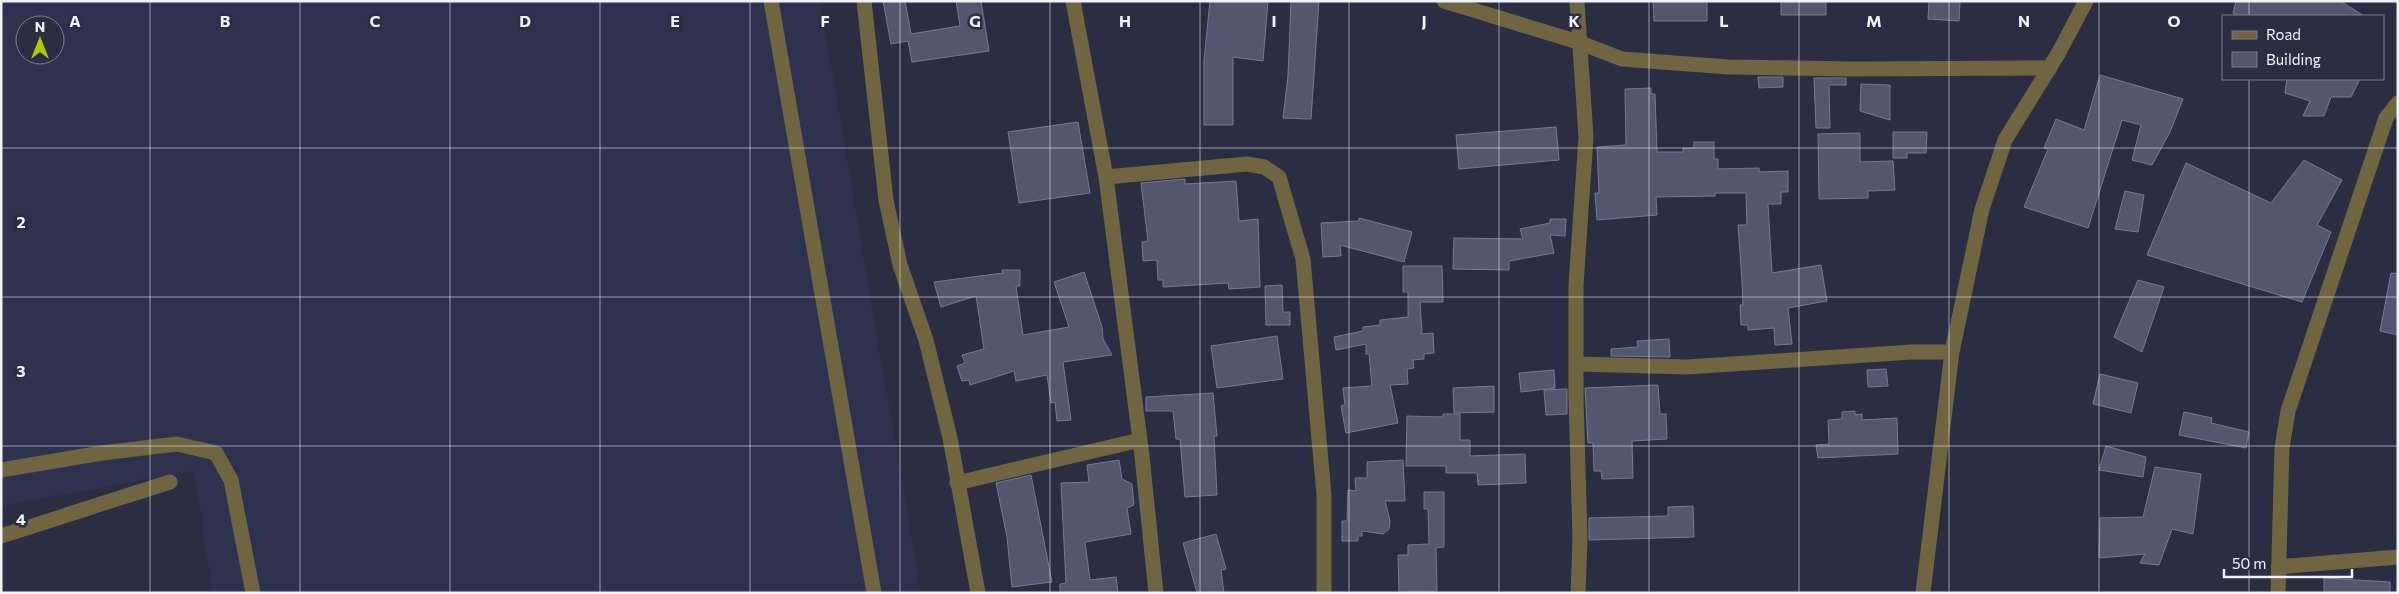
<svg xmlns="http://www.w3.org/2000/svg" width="2399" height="594" font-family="Commissioner,sans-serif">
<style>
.built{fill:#2f324e;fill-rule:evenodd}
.building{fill:#52566e;stroke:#757993}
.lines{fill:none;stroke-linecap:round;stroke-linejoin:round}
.minor{stroke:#6f6540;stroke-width:15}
.grid{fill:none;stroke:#f0f2fe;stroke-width:1;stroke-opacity:0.55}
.grid-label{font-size:16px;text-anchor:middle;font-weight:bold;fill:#f0f2fe;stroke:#2b2e43;stroke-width:5;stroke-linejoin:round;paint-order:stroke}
</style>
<rect width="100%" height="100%" fill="#2b2e43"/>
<!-- built -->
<path class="built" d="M1 1H820L921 593H212L195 476 192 471 1 506ZM25 25H55V55H25Z"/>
<!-- building -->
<path class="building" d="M883 1H905L911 34 960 26 956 1H981L989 51 912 62 908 41 891 44Z
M1210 1H1268L1263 61 1233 57V125H1204V60Z
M1291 1H1319L1311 119 1283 118 1288 76Z
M1653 1H1707V21H1654Z
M1781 1H1826V15H1781Z
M1929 1H1960L1959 21 1928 19Z
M2236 1H2340L2364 16H2239L2233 13Z
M2100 75 2183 99 2170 132 2152 165 2132 160 2141 125 2122 120 2088 228 2024 207 2048 149 2044 148 2056 119 2084 130Z
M1758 77H1783V87L1759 88Z
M1814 78H1846V85H1829L1830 128H1816Z
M2287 79H2360L2351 97H2331L2324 116H2303L2310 101 2285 93Z
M1861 84 1890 85V120L1860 111Z
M1651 88V94H1655L1657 152H1683V148H1694V142H1714V159H1718V169L1759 168V172L1788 171V192H1781V204H1768L1772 273 1821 265 1827 301 1788 308 1792 344 1775 345 1774 328 1748 330V325H1741L1740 305H1743L1742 281 1738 225H1747L1746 193H1715V196L1656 197 1657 215 1597 220 1595 193H1599L1597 147 1626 145 1625 89Z
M1078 122 1090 193 1019 203 1008 132Z
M1556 127 1559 160 1459 169 1456 135Z
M1893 132H1927L1926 153H1907V158H1893Z
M1860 133V162L1893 161 1895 190 1868 191V198L1819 199 1818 134Z
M2304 160 2342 180 2317 225 2331 232 2302 302 2147 255 2186 163 2271 203Z
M1185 179V184L1236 181 1239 221 1258 219 1260 287 1229 289 1228 283 1163 287V280H1158L1157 260 1143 261 1142 242 1148 241 1141 183Z
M2125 191 2144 195 2138 232 2115 229Z
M1359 218 1412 232 1404 262 1340 245 1341 256 1323 257 1321 223 1359 221Z
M1550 219H1566L1565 236 1550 235 1554 253 1509 261V270L1453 269 1454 238 1523 239 1520 229 1550 223Z
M1403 266H1442L1443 302H1420L1422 334 1433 333 1434 353 1424 354V359L1413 360 1414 368 1407 369 1408 384 1390 385 1398 423 1346 433 1341 406 1345 405 1343 388 1372 386 1369 354H1366V344L1336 350 1334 337 1363 331V327L1380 325V320L1408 317V292H1403Z
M1002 270H1020V286H1016L1023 335 1069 327 1054 282 1084 272 1102 327 1103 339 1112 355 1063 362 1071 420 1057 421 1055 402 1051 403 1047 375 1016 381 1014 371 970 385 969 380 962 381 957 366 965 363 962 355 984 349 976 296 941 307 934 282 1003 273Z
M2391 273 2398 274V335L2380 331Z
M2138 280 2164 287 2142 352 2114 337Z
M1282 285 1283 312H1290V325H1266L1265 286Z
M1277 336 1283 379 1217 388 1211 346Z
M1669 339 1670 357 1611 356V349L1638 347 1637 341Z
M1886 369 1888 386 1868 387 1867 370Z
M1554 370 1555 388 1521 392 1519 373Z
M2100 374 2138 383 2131 413 2093 404Z
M1658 385 1660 414H1666L1667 439 1632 441 1633 478 1602 479 1601 471H1594L1593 443H1588L1585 388Z
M1494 386V412L1454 413 1453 388Z
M1567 389V414L1546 415 1544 390Z
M1213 393 1217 436H1214L1217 495 1185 497 1180 439H1176L1173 411H1146V397Z
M1855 411V415L1862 414V420L1897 418 1898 454 1818 458 1816 445 1829 444 1828 420 1842 419V412Z
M2184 412 2212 418 2211 423 2249 432 2246 448 2179 435Z
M1443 414H1460V440H1470V456L1525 454 1526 483 1478 485 1477 473H1446V466H1406L1407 416 1443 417Z
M2106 446 2146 457 2143 477 2099 470Z
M1119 460 1122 479 1132 484 1134 505 1127 508 1131 534 1085 542 1090 580 1116 577 1118 593H1060V584L1066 583 1061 483 1089 482 1087 465Z
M1403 460 1405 501H1385L1390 521 1389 529 1383 534 1362 531V536H1358V541H1342V521H1347L1348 490 1356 491 1355 478H1367V462Z
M2155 467 2201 474 2193 534 2172 529 2159 565 2140 563 2145 554 2099 558 2100 518 2143 517Z
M1031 475 1052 582 1012 587 1007 537 996 483Z
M1424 492H1444V547L1436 548 1437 591 1399 592 1398 555H1408V545L1429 544 1428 509H1424Z
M1693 506 1694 537 1589 540V518L1668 516V507Z
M1216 534 1226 569 1221 570 1224 593H1197L1183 543Z
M2324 578 2390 582V593H2324Z"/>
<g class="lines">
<!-- minor -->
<path class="minor" d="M771 1 874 593
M864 1 886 200 900 265 926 340 950 438 978 593
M1073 1 1106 177 1142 456 1156 593
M1444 1 1578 42 1622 59 1728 67 1855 69 2050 68
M1577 1 1586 137 1576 285V398L1580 539 1578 593
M1106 177 1247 164 1264 167 1279 177 1303 259 1324 495V593
M1576 364 1688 367 1912 352H1952
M1 470 102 453 177 444 216 453 231 480 253 593
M957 483 1140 440
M1 536 170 482
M2278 567 2398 557
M1923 593 1952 352 1982 209 2005 140 2058 54 2086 1
M2278 593 2282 448 2288 411 2386 118 2398 103"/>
</g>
<!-- grid -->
<path class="grid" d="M150 1V593M300 1V593M450 1V593M600 1V593M750 1V593M900 1V593M1050 1V593M1200 1V593M1349 1V593M1499 1V593M1649 1V593M1799 1V593M1949 1V593M2099 1V593M2249 1V16M2249 79V593M1 148H2398M1 297H2398M1 446H2398"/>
<g class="grid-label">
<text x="75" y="27">A</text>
<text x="225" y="27">B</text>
<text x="375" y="27">C</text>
<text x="525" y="27">D</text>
<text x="675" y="27">E</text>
<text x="825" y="27">F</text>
<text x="975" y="27">G</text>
<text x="1125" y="27">H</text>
<text x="1274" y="27">I</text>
<text x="1424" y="27">J</text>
<text x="1574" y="27">K</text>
<text x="1724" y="27">L</text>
<text x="1874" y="27">M</text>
<text x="2024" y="27">N</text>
<text x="2174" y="27">O</text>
<text x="21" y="228">2</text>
<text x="21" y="377">3</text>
<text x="21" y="525">4</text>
</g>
<!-- border -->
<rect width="2399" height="594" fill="none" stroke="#f0f2fe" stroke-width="5"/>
<!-- legend -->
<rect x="2222" y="15" width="162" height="65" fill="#2b2e43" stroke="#7a7c8e"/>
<rect x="2232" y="31" width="25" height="8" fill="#6f6540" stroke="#7a7c8e"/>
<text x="2266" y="40" font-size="15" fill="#f0f2fe">Road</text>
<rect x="2232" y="52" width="25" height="15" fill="#52566e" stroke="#7a7c8e"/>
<text x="2266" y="65" font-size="15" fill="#f0f2fe">Building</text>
<!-- north arrow -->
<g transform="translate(40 40)"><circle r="24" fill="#2b2e43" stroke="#7a7c8e"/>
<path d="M0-4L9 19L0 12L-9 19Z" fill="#b1c500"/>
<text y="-8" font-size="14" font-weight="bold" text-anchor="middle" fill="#f0f2fe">N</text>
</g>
<!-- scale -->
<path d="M2224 569v8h128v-8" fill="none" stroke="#f0f2fe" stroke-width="2.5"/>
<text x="2232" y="569" font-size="15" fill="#f0f2fe" stroke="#2b2e43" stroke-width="4" paint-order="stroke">50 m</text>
</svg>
